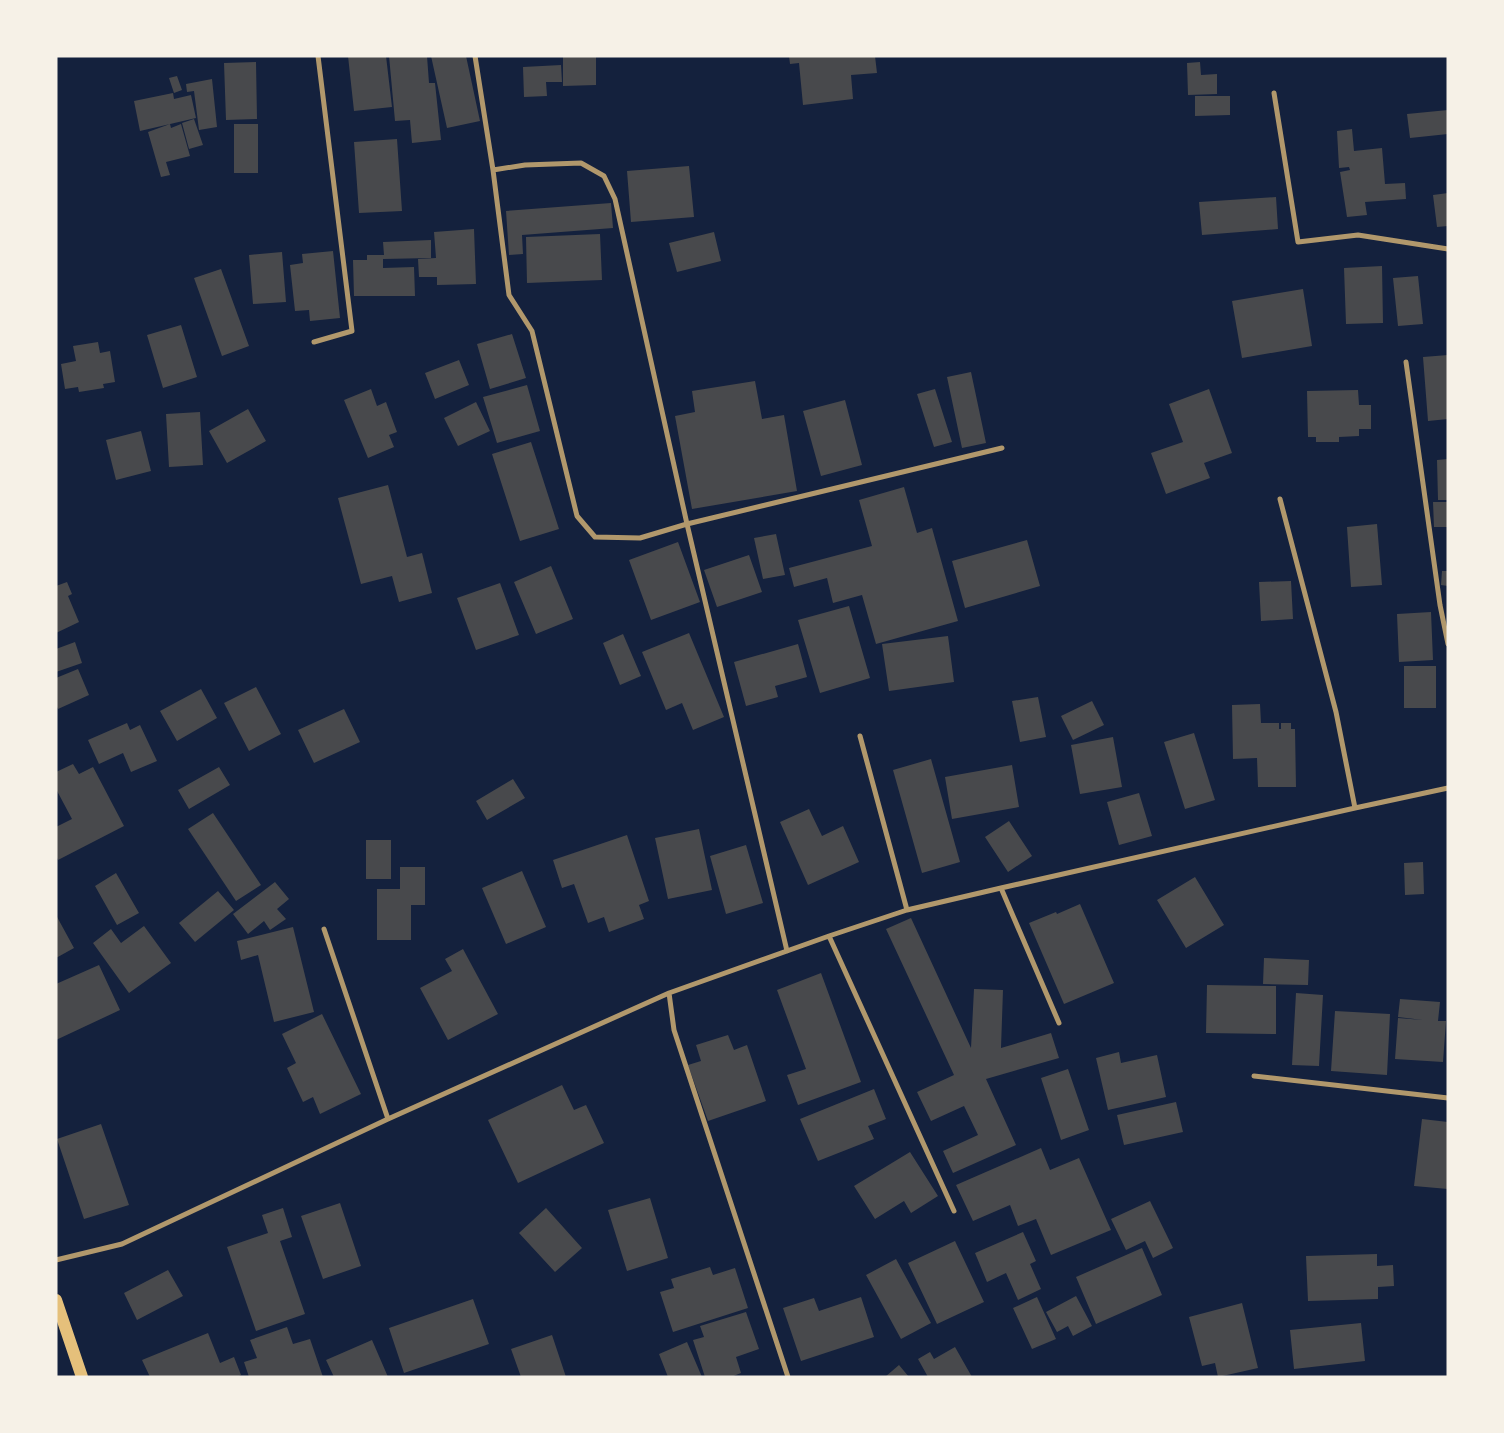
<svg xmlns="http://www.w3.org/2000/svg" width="1504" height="1433" font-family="Quicksand,sans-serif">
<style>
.building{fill:#48494c}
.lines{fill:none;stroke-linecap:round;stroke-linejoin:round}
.minor{stroke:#b1986c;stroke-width:5}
.primary{stroke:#e5c07b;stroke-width:12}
</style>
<rect width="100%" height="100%" fill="#14213d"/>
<!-- building -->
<path class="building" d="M348 56H386L392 107 354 111Z
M389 56H427L429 83H435L441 140 412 143 410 120 395 121Z
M431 56H466L480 121 447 128Z
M563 56H596V85L563 86Z
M789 56H875L877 73 851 75 853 99 803 105 799 63 790 64Z
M256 62 257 119 226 120 224 63Z
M1200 62 1201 75 1217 74V94L1188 95 1187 63Z
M561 65 562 82H546L547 96 524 97 523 67Z
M177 76 182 90 174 93 169 78Z
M212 79 217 127 199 130 194 91 187 92 186 84Z
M173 93 174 99 191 95 196 118 140 131 134 101Z
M1195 96H1230V115L1195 116Z
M1448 110V134L1410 138 1407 114Z
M194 119 203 145 189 149 182 123Z
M170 124 171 128 181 124 190 156 166 162 170 175 161 177 148 132Z
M234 124H258V173H234Z
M1352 129 1354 151 1382 148 1385 184 1405 183 1406 199 1365 202 1367 215 1347 217 1340 172 1350 170 1349 167 1339 168 1337 131Z
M397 139 402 211 359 213 354 142Z
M689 166 694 217 631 222 627 171Z
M1448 193V226L1437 227 1433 195Z
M1276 197 1278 229 1202 235 1199 202Z
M611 203 613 228 522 235 523 254 509 255 506 211Z
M474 229 476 284 437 285V277H419L418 259 436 258 434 232Z
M714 232 721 261 677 272 669 243Z
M600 234 602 280 527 283 526 237Z
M431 240V258L383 259V268L414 267 415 296H354L353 260H367V255H384L383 242Z
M333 251 340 318 310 321 309 310 295 311 290 265 303 263 302 254Z
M282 252 286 302 253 304 249 255Z
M1382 266 1383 323 1346 324 1344 268Z
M221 269 249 346 222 356 194 278Z
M1418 276 1423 324 1398 326 1393 278Z
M1303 289 1312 346 1242 358 1232 301Z
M181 325 197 377 163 388 147 335Z
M512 334 526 378 490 389 477 344Z
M98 342 100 353 110 351 115 382 103 384 104 388 79 392 78 387 65 389 61 364 76 361 73 346Z
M1448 355V419L1428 421 1423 357Z
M459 360 469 385 435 399 425 373Z
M971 372 986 443 962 448 947 377Z
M755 381 762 419 784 415 797 491 692 509 675 416 695 412 692 391Z
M527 385 540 431 497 443 483 397Z
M371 389 377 406 386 402 397 432 389 435 394 447 368 458 344 400Z
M935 389 952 442 934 447 917 394Z
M1209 389 1232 453 1204 463 1210 478 1166 494 1151 453 1183 442 1169 404Z
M1358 390 1359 405H1371V429H1359V436L1339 437V442H1316V437H1308L1307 391Z
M845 400 862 465 821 476 803 411Z
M476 402 490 431 458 446 444 418Z
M248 409 266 441 227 463 209 431Z
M200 412 203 465 169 467 166 414Z
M141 431 151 471 116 480 106 440Z
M531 442 559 529 520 541 492 454Z
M1448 459V500H1438L1437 460Z
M388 485 407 557 422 553 432 593 399 602 392 576 361 584 338 498Z
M904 487 917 533 932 528 958 621 876 644 862 595 833 603 827 578 794 587 789 568 872 546 859 500Z
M1433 502H1448V527H1434Z
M1377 524 1382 585 1351 587 1347 527Z
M776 534 785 575 763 579 754 538Z
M1027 540 1040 586 965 608 952 561Z
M678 542 700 602 651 620 629 560Z
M749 555 762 592 717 607 704 570Z
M551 566 573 619 536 634 514 582Z
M1442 571H1448V586L1441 585Z
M1291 581 1293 619 1261 621 1259 582Z
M67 582 72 594 68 596 79 622 56 633V586Z
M500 583 519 635 476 650 457 598Z
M849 606 870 678 820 693 798 620Z
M1431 612 1433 660 1399 662 1397 614Z
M689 633 724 717 693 730 682 703 666 710 642 652Z
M623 634 641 676 620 685 603 643Z
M948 636 954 682 889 691 882 644Z
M75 642 82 663 56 672V649Z
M798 644 807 677 775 686 778 697 746 706 734 662Z
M1404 666H1436V708H1404Z
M78 669 89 695 58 709 56 705V678Z
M256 687 281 734 249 751 224 703Z
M201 689 217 718 177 741 160 711Z
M1038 697 1046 737 1020 742 1012 701Z
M1092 701 1104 725 1073 740 1061 716Z
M1260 704 1261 723H1279V729H1281V723H1291V729H1295L1296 787H1258L1257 758 1233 759 1232 705Z
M344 709 360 742 314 763 298 730Z
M127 723 130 730 140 725 157 761 131 772 123 753 99 764 88 740Z
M1194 733 1215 800 1185 809 1164 742Z
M1113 737 1122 787 1080 794 1071 745Z
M931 759 960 862 922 873 893 770Z
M73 764 79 774 93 767 124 826 58 860 56 856V827L72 819 56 789V772Z
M1012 765 1019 807 952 819 945 777Z
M219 767 230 785 189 809 178 790Z
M513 779 525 798 487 820 476 801Z
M1139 793 1152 836 1119 845 1107 802Z
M809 809 822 836 843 826 859 862 808 885 780 822Z
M213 813 261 885 236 901 188 829Z
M1009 821 1032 856 1008 872 985 837Z
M699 829 712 890 668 899 655 838Z
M627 835 649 901 639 905 644 919 609 932 604 917 588 923 574 884 562 888 553 860Z
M366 840H391V879H366Z
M746 845 763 903 726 914 710 856Z
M1423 862 1424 894 1405 895 1404 863Z
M400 867H425V905H411V940H377V889H400Z
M522 871 546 927 506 944 482 888Z
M116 873 139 913 117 925 95 886Z
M1195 877 1224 925 1186 948 1157 900Z
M275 882 289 899 277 909 286 919 270 930 264 921 248 934 233 914Z
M218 891 234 910 195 942 179 923Z
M1080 904 1114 983 1064 1004 1029 923 1056 912 1057 914Z
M56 915 74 948 56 958Z
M911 918 971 1048 974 989 1003 990 1001 1048 1051 1033 1059 1058 986 1079 1016 1145 953 1173 943 1151 978 1135 964 1106 931 1121 917 1092 954 1075 886 929Z
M144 926 171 963 129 993 93 943 111 929 121 943Z
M293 927 314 1012 274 1022 258 955 241 960 237 941Z
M463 949 498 1014 448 1040 420 988 452 971 445 959Z
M1264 958 1309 960 1308 985 1263 984Z
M99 965 120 1010 56 1040V984Z
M821 973 861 1082 798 1105 787 1075 806 1069 777 990Z
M1207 985 1276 986V1034L1206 1033Z
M1296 993 1323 995 1319 1066 1292 1065Z
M1400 999 1440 1002 1438 1021H1446L1443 1062 1395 1059 1398 1018 1423 1020 1398 1017Z
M1335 1011 1390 1014 1387 1075 1331 1071Z
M322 1014 361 1094 320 1114 313 1097 303 1102 287 1068 296 1063 282 1034Z
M728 1035 734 1050 747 1045 766 1101 708 1121 688 1065 701 1061 696 1045Z
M1119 1052 1121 1063 1157 1055 1166 1097 1108 1110 1096 1058Z
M1068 1069 1089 1130 1061 1140 1041 1078Z
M562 1085 574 1110 586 1105 604 1143 518 1183 488 1120Z
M874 1089 886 1119 868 1126 874 1139 818 1161 800 1119Z
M1176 1102 1183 1132 1124 1145 1117 1115Z
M1422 1119 1448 1122V1189L1414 1186Z
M101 1124 129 1205 84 1219 57 1139Z
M1041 1148 1050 1170 1079 1158 1111 1230 1051 1255 1036 1219 1018 1226 1010 1205 973 1221 956 1185Z
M910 1152 938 1196 911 1213 904 1201 875 1219 854 1186Z
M650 1198 668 1258 627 1271 608 1210Z
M1150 1201 1173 1248 1153 1258 1145 1241 1126 1250 1111 1219Z
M340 1203 361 1266 323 1279 301 1216Z
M283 1208 292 1237 280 1241 305 1314 256 1331 227 1247 268 1233 262 1215Z
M546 1208 582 1248 555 1272 519 1233Z
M1023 1232 1036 1261 1030 1264 1041 1289 1018 1300 1006 1273 987 1282 975 1253Z
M955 1241 984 1302 937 1324 908 1263Z
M1142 1248 1162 1295 1096 1324 1076 1277Z
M1377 1254V1266L1393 1265 1394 1286 1378 1287V1299L1308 1301 1306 1256Z
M896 1259 931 1323 901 1339 866 1275Z
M710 1267 713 1275 735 1268 748 1308 673 1332 660 1292 674 1288 671 1279Z
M168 1270 183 1296 137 1320 124 1293Z
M1076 1296 1092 1326 1073 1336 1068 1326 1057 1332 1046 1312Z
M861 1297 874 1337 801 1361 783 1308 814 1298 819 1311Z
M1037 1297 1056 1339 1032 1349 1013 1308Z
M473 1299 489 1344 404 1373 389 1328Z
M1242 1303 1258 1368 1218 1377 1215 1363 1202 1366 1189 1317Z
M746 1312 759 1349 736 1357 741 1373 731 1377H705L693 1340 704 1337 700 1326Z
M1361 1323 1365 1361 1294 1369 1290 1330Z
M287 1327 293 1344 310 1339 323 1377H249L244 1362 257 1358 250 1340Z
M208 1333 220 1363 234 1357 241 1375 237 1377H150L142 1360Z
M552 1335 566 1377H521L511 1349Z
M372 1340 388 1377H334L326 1360Z
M687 1342 702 1377H668L659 1354Z
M955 1347 972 1377H928L918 1359 930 1352 934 1359Z
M899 1365 909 1377H885Z"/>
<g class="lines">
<!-- minor -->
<path class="minor" d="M475 56 493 170 509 295 532 331 577 516 595 537 640 538 687 524 1002 448
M1274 93 1298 242 1358 235 1448 249
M493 170 525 165 581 163 604 176 615 199 687 524 787 951
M314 342 352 331 318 56
M1406 362 1440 605 1448 644
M1280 499 1336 712 1355 808
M860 736 907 910
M1001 888 1059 1023
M324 929 388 1119
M829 936 954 1211
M669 993 674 1030 788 1377
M1254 1076 1448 1098
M56 1260 122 1244 388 1119 669 993 829 936 907 910 1001 888 1355 808 1448 788"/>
<!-- primary -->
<path class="primary" d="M56 1300 82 1377"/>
</g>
<!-- border -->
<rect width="1504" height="1433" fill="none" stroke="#f6f1e7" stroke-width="115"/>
</svg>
